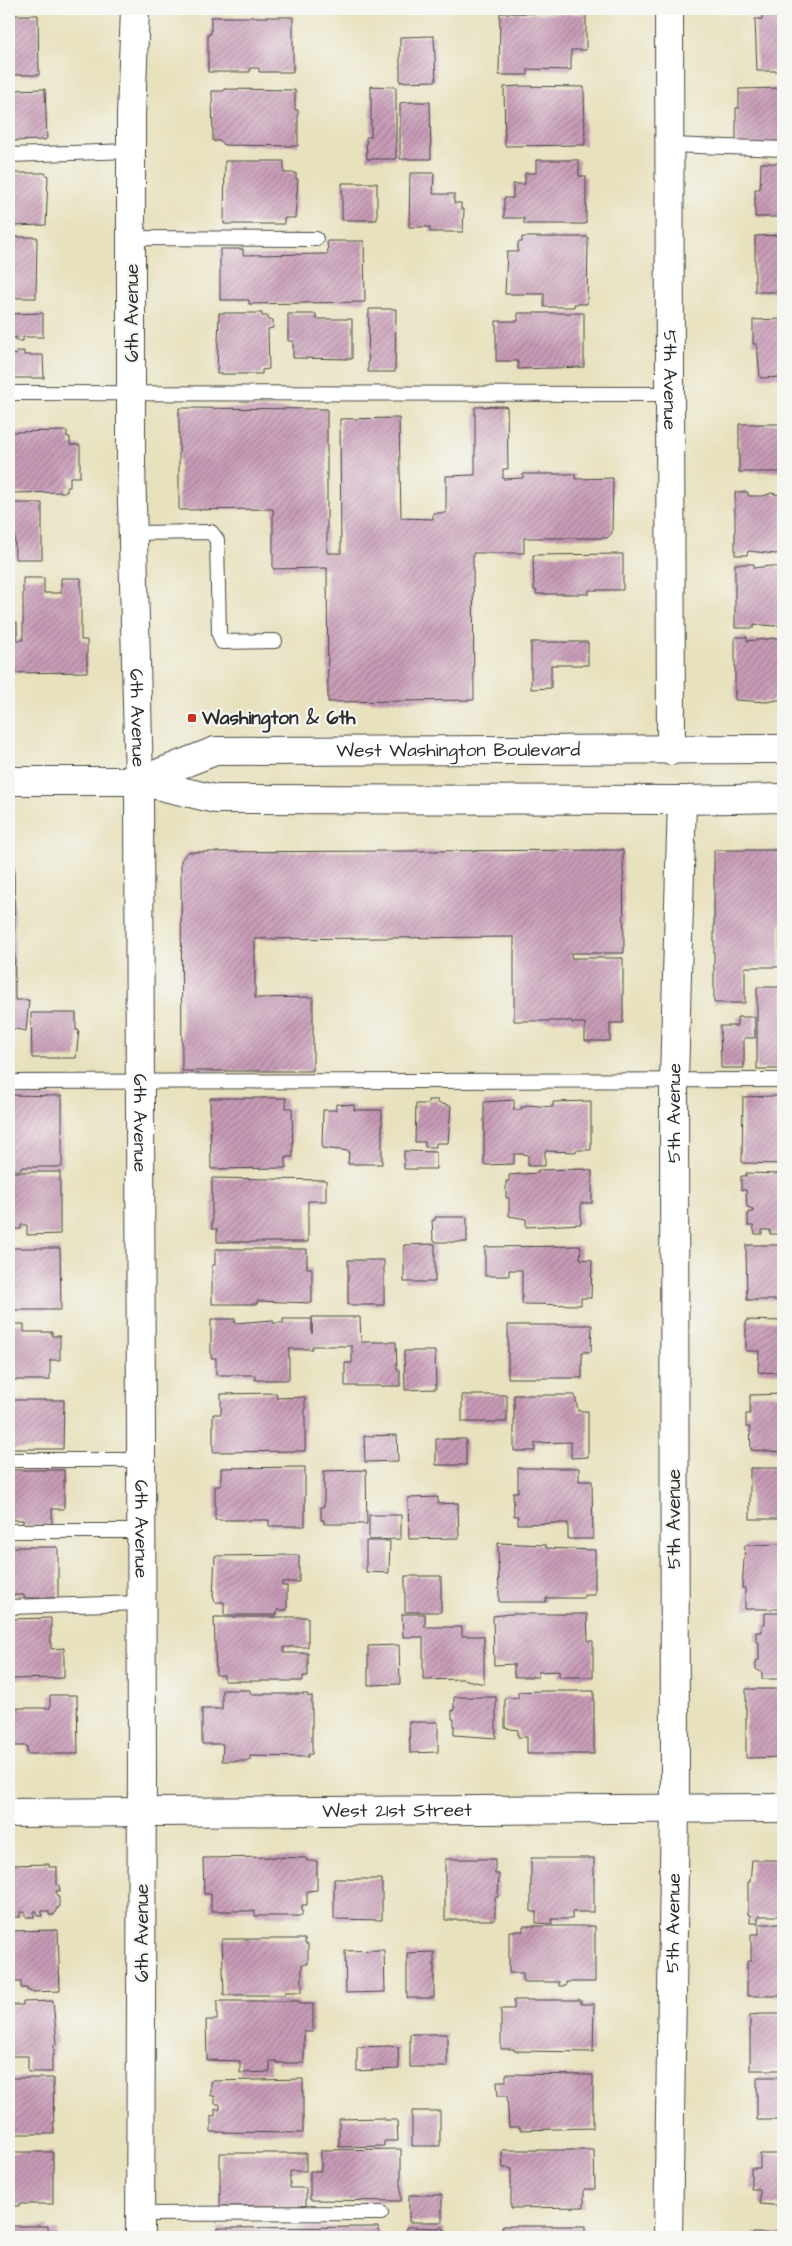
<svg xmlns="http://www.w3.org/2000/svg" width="792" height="2246" font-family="'Architects Daughter',sans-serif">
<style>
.building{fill:url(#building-hatch)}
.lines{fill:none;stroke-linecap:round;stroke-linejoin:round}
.lane-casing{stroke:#474641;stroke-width:16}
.street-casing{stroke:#474641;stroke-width:30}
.secondary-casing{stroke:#474641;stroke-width:30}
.lane{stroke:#fff;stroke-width:14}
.street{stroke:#fff;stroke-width:28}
.secondary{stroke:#fff;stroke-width:28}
.poi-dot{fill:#c8321e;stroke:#f6f6f2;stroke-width:2}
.labels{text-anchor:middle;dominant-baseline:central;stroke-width:4.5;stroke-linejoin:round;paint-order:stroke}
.street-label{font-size:19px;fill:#2b2b2b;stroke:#f6f6f2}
.poi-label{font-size:19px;font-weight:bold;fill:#2b2b2b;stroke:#f6f6f2;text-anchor:start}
</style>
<defs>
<pattern id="building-hatch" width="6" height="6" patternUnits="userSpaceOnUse" patternTransform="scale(1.25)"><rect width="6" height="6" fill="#c89bb7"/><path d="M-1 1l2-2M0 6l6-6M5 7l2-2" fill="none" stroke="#a37f95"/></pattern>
</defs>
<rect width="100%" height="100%" fill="#f6f6f2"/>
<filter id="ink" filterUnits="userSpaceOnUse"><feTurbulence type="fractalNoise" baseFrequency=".02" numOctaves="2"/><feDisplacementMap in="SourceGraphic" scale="10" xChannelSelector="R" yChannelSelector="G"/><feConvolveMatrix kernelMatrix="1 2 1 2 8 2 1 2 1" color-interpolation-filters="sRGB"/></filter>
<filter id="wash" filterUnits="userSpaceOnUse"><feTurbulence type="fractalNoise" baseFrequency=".0096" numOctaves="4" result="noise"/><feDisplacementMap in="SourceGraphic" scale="20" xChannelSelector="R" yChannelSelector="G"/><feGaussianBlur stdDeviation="1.12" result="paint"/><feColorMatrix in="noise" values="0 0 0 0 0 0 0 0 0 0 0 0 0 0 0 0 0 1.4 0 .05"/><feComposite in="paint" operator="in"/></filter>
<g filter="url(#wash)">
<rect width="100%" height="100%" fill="#e8e1be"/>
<g id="blocks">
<!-- building -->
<path class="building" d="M333 9H386V10L333 11Z
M402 9H427V11H402Z
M762 11H783V71H757L755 19H762Z
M500 13 586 14V50H571V70L528 69V75H499Z
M9 15H38L39 75H9Z
M211 17H293V72H259V68H250V72H208V34H211Z
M434 36 436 81 400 82V37Z
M371 86 396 87V159H367L366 137H371Z
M520 86 584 87 585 145 505 146 504 87Z
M783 88V146L736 144V108H739V89Z
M45 89 47 138 45 140 9 141V90Z
M224 89 295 90V110H298V146L224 145 221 141H213L212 91H224Z
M411 102H430L431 159H400V103Z
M536 160H579V176H586V224H524V218H504V198H513V184H525V173H536Z
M225 161H284V173H296V179H298L295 218H284V224H224Z
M761 163H783V222H780V217H755V189H760Z
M9 173H45L48 176 46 225 9 226Z
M410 173H434L433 194H454V203H461V209H464L463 232H430V227H409Z
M342 183H377V220H342Z
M783 235V297H780L779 292H755V236Z
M9 237H37L36 298H9Z
M522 237H588L587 304H574V307H544V294H505L507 252H518V242H522Z
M327 241H364L365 302 249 304V300H220V249H243V255L328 254Z
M369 309H396L395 372H368Z
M43 313V337H23V341H16V337L9 339V314Z
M219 313H262V316H268V320H273V328L268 329 269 369 262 370V374H217Z
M518 313H584V367L518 369V361H496V321H518Z
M288 314H316V319H352V359L293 358V341H288Z
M783 319V377L760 378 757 344H753V320Z
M24 351V355H43L44 378H9V353L16 355V352Z
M503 406 507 407 508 469H503V479L523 478V474H575V479L613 478 612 533 607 538H524V553H473L474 700 328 702 327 568 273 569V509L179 510V408L327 409V553H341L340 419 399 418 401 518 433 519V513H446V476L475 475V407Z
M739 424H783V472H739Z
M67 431V437H70V445H80V477H70V487H67V492L9 493V432Z
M735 492H748V496H764L771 493 783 496V551L776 554 748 551 747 555H735Z
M14 503H42V559H15Z
M623 554V590H589V594H536V590H534L533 555Z
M735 564H754V568L769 566 783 568V624L774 626 754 624V628H735Z
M23 578H44V593H61V578H81V640H87V672L9 673V579H11V622H17V640H23Z
M735 637H747V641L776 638 783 641V699L767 702 735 700Z
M531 642H588V665H551V688L531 689Z
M623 850 624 953H571V958H623V1023H610V1041H585V1023H572V1021H514V937L255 939V998L313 997V1071H182L181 860 188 852Z
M714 850H783V924H780V967H745V1003H714Z
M9 853H14L15 1000H29L26 1031 9 1028Z
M757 987H783V1069H757Z
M31 1013H76V1030H79L76 1058H32Z
M737 1017H755V1038H744V1068H721L720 1026H737Z
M9 1095 62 1096V1167H21V1170H9Z
M772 1096H783V1164L742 1163 743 1097Z
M210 1098H286V1108H292L293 1157H286V1168L211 1169Z
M428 1100H438V1103L451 1106 448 1143H436V1147H425V1142H415L416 1104H428Z
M514 1100V1110H521V1107H526V1105L553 1107V1102L591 1101V1150H576V1152L545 1151V1166H528V1155L523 1154H514V1164L484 1165V1102Z
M336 1104 354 1105V1110H382V1164H348L349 1151 322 1148 323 1110H336Z
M404 1151 436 1152V1169H404Z
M583 1169 592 1171V1203H581V1224L526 1227V1219L509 1216V1198H506V1181H509V1175L538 1173V1170Z
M9 1172H60V1234L27 1235V1225H21V1229H9Z
M746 1173 783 1174V1234H779V1230L777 1234H770V1230H762V1234H755L753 1226H748V1212H753V1209L747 1207 746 1190H741V1176H746Z
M212 1178 326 1180V1201H308V1242H217V1229H212Z
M435 1217H467V1242H435L433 1239 432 1220H435Z
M435 1244V1282H404V1245Z
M746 1245H783V1300H747Z
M581 1246 580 1259 592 1260 591 1298H581V1305L522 1304V1270H509V1276H485V1247Z
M9 1248H60L61 1310H9Z
M215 1249H307V1268H312V1303L257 1301V1304H212V1265H215Z
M348 1260H384V1305H348Z
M312 1317H360L361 1342H396L397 1370H400V1386H345V1363H352V1346H312V1349H289V1380H255V1375H216V1358H211V1319H235V1323L273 1320V1323H283V1319H312V1334Z
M746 1320 783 1321V1373L758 1372 759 1351H746Z
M9 1324H24V1332H52V1336H60V1360H50V1380H9Z
M508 1325H592L591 1352H582V1378H508Z
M404 1351H435L436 1389 405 1390Z
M276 1393 277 1398 305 1397V1451L213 1452V1414H221V1394Z
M783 1394V1452L751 1450 750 1427H746V1414H750V1395Z
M462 1395H507V1422H462Z
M514 1395H575L578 1411H588V1457L571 1458V1442L535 1443V1451H514Z
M9 1400H64L63 1449H9Z
M397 1435 398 1461 365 1462 364 1436Z
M436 1439H466V1465H436Z
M305 1467V1526H269V1520H215V1486H221V1468Z
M518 1468H579V1481H592L593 1539H568V1523L518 1524V1516H514L513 1492H518Z
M750 1468H783V1519H750Z
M9 1470H64V1509H52V1526H23V1520H9Z
M366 1470 367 1524H324V1520H321V1507L324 1506V1471Z
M438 1497V1504L458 1503 459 1538 409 1539 408 1498Z
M369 1515H401V1539L369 1540Z
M366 1541H390L389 1573 366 1572Z
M498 1543 546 1545V1548L595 1550V1595H584V1598H546V1602H499Z
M783 1544V1609H745V1588H742L745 1545Z
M9 1547H58V1598H24V1595H9Z
M299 1555V1582H282V1586H287V1610H277V1615H224V1602H215L213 1596 215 1556Z
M405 1576H441V1612H405Z
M765 1613H783V1679H762V1673L756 1669V1661L759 1660V1642H756V1632H762V1624H765Z
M402 1614H425V1627H462V1636H484V1684L463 1679 423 1680V1637H403Z
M510 1614H587L588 1641H593V1677H559V1671L538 1672V1677H514V1664L494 1665 493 1616Z
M214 1617H308V1647H284V1653H308V1676H303V1681H224V1675H216Z
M51 1618V1649L64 1648V1678L9 1679V1619Z
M399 1645 400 1684 368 1685V1646Z
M746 1689H783V1757L746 1758Z
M222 1690H250V1694H308V1697L312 1696V1754H308V1757L250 1756V1761H222L223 1744H202V1709H222Z
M539 1691H594V1754H527V1737H518V1730L505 1728V1697L518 1698V1692Z
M50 1695H77L78 1754H27V1746H9V1708H50Z
M454 1697H496V1738L454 1735V1719H452V1710L454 1711Z
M409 1722H438V1752L410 1753Z
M267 1857 306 1858 307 1861H317V1890L307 1891V1905H302V1916H255V1911H211V1894H204L203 1858Z
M531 1858H594V1912H572V1919H552V1924L536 1923V1912H531Z
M445 1859H495V1874H499L498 1897H495V1920H445Z
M752 1860H783V1916H758V1923H750V1915H748V1882H750Z
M49 1864V1867H57V1885H59L60 1891H56L57 1897H59V1908H57L54 1915H49V1911H42V1916H37V1911H34V1917H25V1912H20V1917H9V1865Z
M334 1879H382V1920L334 1919Z
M759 1924H783V1996H747V1961H751V1934H759Z
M523 1926H595V1982H566V1986H559V1982H523V1973H509V1931H523Z
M58 1930 60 1991 32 1992 27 1990V1988H21V1982H9L10 1931Z
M222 1939H305V1944H308V1964H302V1992H285V1995H224Z
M384 1950 385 1992 346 1993 345 1951Z
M434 1952V1998H407V1953Z
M514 2000H581V2004H594L593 2052 514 2051V2049H501V2009H514Z
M53 2001 57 2044H54V2056H52V2072H28V2056H9L10 2005H23V2002Z
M217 2001H299V2004H313V2032H304V2063H277V2061H270V2072L240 2073V2061L207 2060 206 2020H217Z
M760 2014H783V2070H750V2015Z
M410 2034H447V2067H410Z
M390 2046 398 2047 399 2069 357 2071V2047Z
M506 2074 593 2075V2128L520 2130V2127H509L507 2096H498L497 2081H506Z
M757 2077H783V2120H757Z
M9 2078H53L54 2134H9Z
M303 2079V2133L211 2132V2116H215V2109H220V2104H215V2096H211V2081Z
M412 2111H440V2146H412Z
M384 2118V2120H397L398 2141H384V2146L339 2147V2119Z
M401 2149V2201L310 2200V2171H321V2150Z
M502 2150H594L595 2189H584V2207L511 2208V2168H503Z
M9 2152H53V2204H19V2206H9Z
M220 2153H306V2171H290V2188H306V2206H220Z
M760 2154H783V2206L760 2204V2189H751V2168H760Z
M409 2195H442V2222H409Z
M9 2226H48V2230H58V2237H9Z
M502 2226H585V2237H502Z
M378 2227 379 2237H218V2228Z
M406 2227 444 2228 445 2237H406Z
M753 2233H783V2237H753Z"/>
</g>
</g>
<g filter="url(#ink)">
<use href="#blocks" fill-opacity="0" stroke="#474641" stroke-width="1"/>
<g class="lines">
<defs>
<path id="lane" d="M669 145 783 149
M9 155 132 151
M132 238 316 239
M9 393 670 394
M132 533 211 532 217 540 219 634 222 642 275 641
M9 1082 783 1080
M9 1460H141
M9 1531H141
M9 1607 141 1603
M141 2214 381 2213"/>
<g id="street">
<path id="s1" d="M135 9 131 115V463L139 781"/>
<path id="s2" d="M669 9 671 751"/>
<path id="s3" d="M9 1813 783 1808"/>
<path id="s4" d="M668 2237 675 1808 674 1080 682 800"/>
</g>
<g id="secondary">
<path d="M9 781H139L215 799 682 800 783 798"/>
<path id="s5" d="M139 781 142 1772 140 2237"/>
<path id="s6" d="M139 781 215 751 783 749"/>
</g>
</defs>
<!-- lane casing -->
<use href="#lane" class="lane-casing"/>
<!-- street casing -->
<use href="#street" class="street-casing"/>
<!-- secondary casing -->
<use href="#secondary" class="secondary-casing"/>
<!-- lane -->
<use href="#lane" class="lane"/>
<!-- street -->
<use href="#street" class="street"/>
<!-- secondary -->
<use href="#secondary" class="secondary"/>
</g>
</g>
<!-- markers -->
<rect class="poi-dot" x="187" y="713" width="10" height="10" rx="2.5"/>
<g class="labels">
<!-- street labels -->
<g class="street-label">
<text transform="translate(132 313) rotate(-90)">6th Avenue</text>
<text stroke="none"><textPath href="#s2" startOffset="371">5th Avenue</textPath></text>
<text stroke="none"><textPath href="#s1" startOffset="709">6th Avenue</textPath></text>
<text stroke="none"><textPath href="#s6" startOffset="325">West Washington Boulevard</textPath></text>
<text stroke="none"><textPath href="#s4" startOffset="1124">5th Avenue</textPath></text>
<text stroke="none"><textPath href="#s5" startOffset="342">6th Avenue</textPath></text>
<text transform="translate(674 1519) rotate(-90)">5th Avenue</text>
<text stroke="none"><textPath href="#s5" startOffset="748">6th Avenue</textPath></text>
<text stroke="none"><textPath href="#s3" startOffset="388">West 21st Street</textPath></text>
<text stroke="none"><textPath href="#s4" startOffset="314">5th Avenue</textPath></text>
<text transform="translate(142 1933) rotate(-90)">6th Avenue</text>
</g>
<!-- poi labels -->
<g class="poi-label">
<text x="202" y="718">Washington &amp; 6th</text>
</g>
</g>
<!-- margin -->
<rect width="792" height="2246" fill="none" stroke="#f6f6f2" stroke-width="30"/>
</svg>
